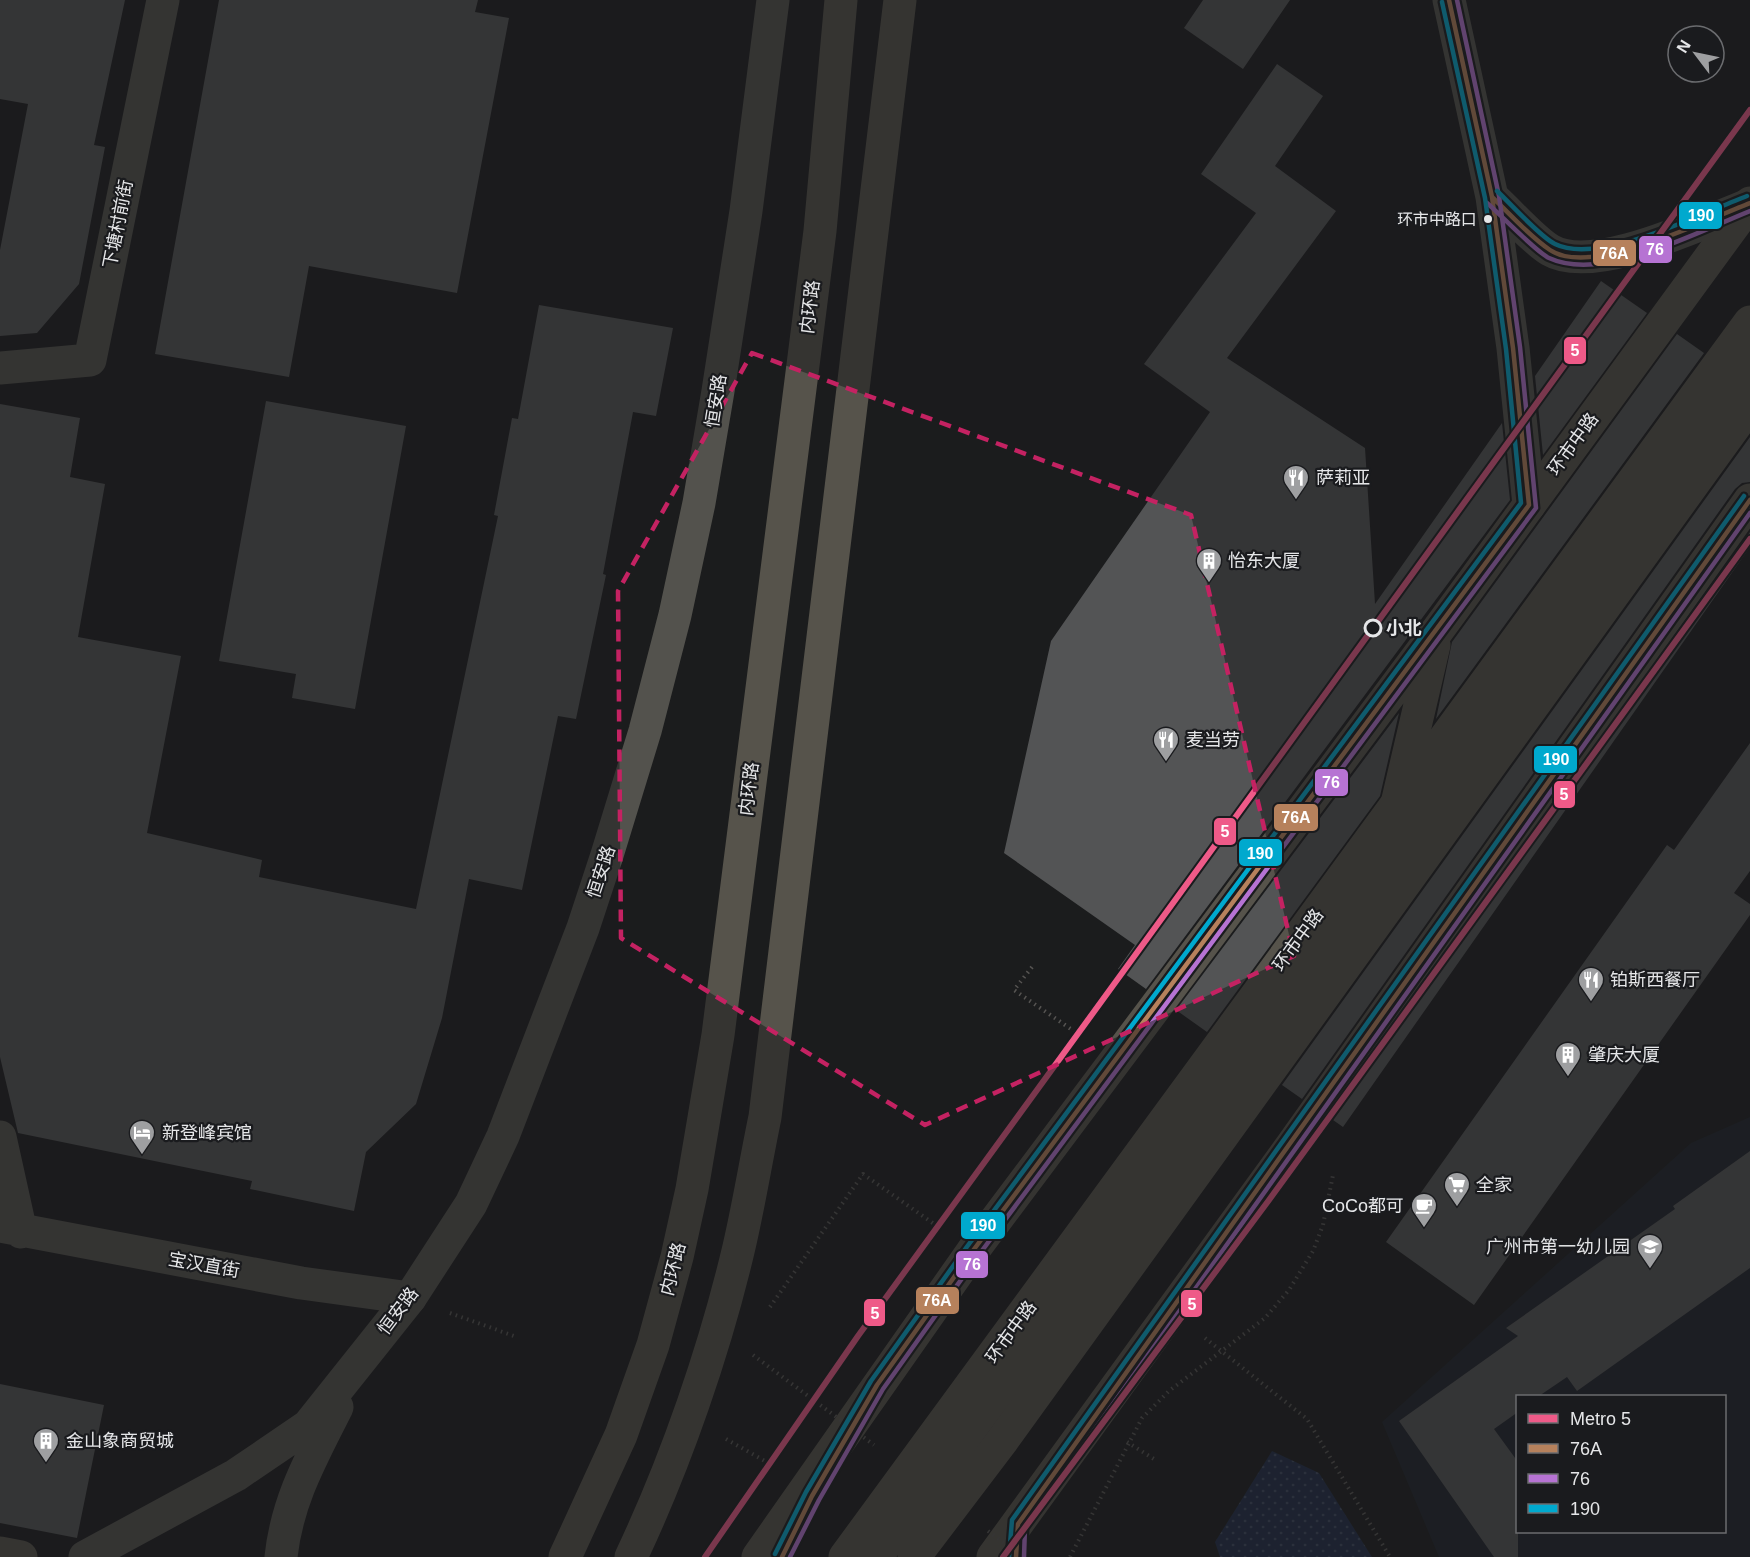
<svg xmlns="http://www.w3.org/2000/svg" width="1750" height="1557" font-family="Helvetica,'Noto Sans SC',sans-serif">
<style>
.built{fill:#1e232a;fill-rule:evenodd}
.grass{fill:url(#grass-dots)}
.building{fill:#535455}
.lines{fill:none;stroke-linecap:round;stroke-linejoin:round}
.path{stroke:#565452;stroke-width:4;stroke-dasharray:1.5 4.5;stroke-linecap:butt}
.minor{stroke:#53524d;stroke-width:33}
.tertiary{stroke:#53524d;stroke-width:33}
.trunk{stroke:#56534b;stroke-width:33}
.path-bridge{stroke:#565452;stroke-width:4;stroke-dasharray:1.5 4.5;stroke-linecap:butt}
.trunk-bridge{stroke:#56534b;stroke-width:33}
.bus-1-casing{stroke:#1a1b1e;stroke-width:9}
.bus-2-casing{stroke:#1a1b1e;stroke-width:9}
.bus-3-casing{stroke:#1a1b1e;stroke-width:9}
.bus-1{stroke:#b6815c;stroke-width:4.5}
.bus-2{stroke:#b673d3;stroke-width:4.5}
.bus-3{stroke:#00a9ce;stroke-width:4.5}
.metro-1-casing{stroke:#1a1b1e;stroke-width:10}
.metro-1{stroke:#ee5a88;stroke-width:6}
.marked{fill:none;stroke:#c42262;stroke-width:4.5;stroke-dasharray:12 8;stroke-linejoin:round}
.bus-dot{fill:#e5e6e8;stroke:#1a1b1e;stroke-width:2}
.stop-dot{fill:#1a1b1e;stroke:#e5e6e8;stroke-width:3}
.labels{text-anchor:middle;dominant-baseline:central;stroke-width:4.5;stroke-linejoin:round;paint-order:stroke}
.bus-label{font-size:16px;fill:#e5e6e8;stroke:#1a1b1e;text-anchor:end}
.street-label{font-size:18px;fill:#e5e6e8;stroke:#1a1b1e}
.poi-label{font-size:18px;fill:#e5e6e8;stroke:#1a1b1e;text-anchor:start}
.stop-label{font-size:18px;font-weight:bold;fill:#e5e6e8;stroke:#1a1b1e;text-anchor:start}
.line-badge{stroke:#1a1b1e;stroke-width:2}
.badge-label{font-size:16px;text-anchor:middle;font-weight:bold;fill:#fff}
</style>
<defs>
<pattern id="grass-dots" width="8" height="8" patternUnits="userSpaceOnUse" patternTransform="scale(1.5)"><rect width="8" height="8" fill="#1f2c47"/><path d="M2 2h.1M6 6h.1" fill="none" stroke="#3f4b62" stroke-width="1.8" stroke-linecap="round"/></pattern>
</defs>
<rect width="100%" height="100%" fill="#1b1c1d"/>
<!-- built -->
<path class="built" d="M1750 1117V1557H1439L1382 1422 1691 1143ZM1518 1396H1724V1532H1518Z"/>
<!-- grass -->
<path class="grass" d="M1272 1451 1319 1473 1372 1557H1220L1215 1542Z"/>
<!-- building -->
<path class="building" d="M0 0H125L94 145 105 147 79 284 37 333 0 336V250L28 104 0 99Z
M219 0H478L475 12 509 18 457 293 309 266 289 377 155 354Z
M1203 0H1290L1243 69 1184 28Z
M1277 64 1323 96 1275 166 1336 211 1227 358 1365 448 1375 604 1502 423 1510 500 1146 989 1118 969 1135 945 1004 853 1051 641 1210 412 1144 364 1256 213 1201 174Z
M1601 281 1647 313 1543 455 1535 376Z
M539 305 673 328 656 416 633 412 603 574 606 575 576 719 558 716 522 890 469 879 442 1018 416 1104 366 1152 354 1211 250 1189 252 1181 18 1133 0 1057V404L80 418 70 477 105 484 78 637 181 656 147 833 262 860 259 877 416 909 498 516 494 515 512 418 518 419Z
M1677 334 1704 353 1436 719 1452 642Z
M266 401 406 426 355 709 292 698 296 674 219 661Z
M1750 437V482L1742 483 1735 489 1302 1099 1282 1085Z
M1750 532V547L1343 1127 1333 1120Z
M1399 713 1380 796 1207 1032 1176 1010Z
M1750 743V871L1734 893 1750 904V915L1474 1305 1386 1242 1667 845 1674 850Z
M1750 1151V1268L1577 1391 1567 1377 1539 1396H1518V1412L1494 1429 1518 1462V1557H1494L1399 1421 1518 1336 1506 1328 1675 1209 1673 1206Z
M0 1384 104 1405 77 1538 0 1523Z"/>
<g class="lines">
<!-- path -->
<path class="path" d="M1032 967 1014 990 1081 1036
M770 1307 863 1174 937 1226
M450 1313 514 1336
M1205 1338 1307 1419 1390 1557
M726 1439 772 1465
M1127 1442 1154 1459"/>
<!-- minor -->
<path class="minor" d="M0 368 90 360 163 0
M0 1137 21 1232
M0 1226 301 1283 410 1298"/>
<!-- tertiary -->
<path class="tertiary" d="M1449 0 1492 197 1513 348 1529 505
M1492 197C1508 211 1533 240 1550 250 1594 276 1703 222 1749 205
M85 1557 236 1475 308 1426 410 1298 471 1204 503 1136 583 928 607 855 645 731 675 615 699 503 718 391 746 211 773 0
M281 1557C287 1500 312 1457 337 1407"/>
<!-- trunk -->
<path class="trunk" d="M1396 808 1434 645
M0 1553 21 1557
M758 1557 972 1252 1437 631 1750 203
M876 1557 1381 871 1750 361
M993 1557 1292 1145 1750 500"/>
<!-- path-bridge -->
<path class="path-bridge" d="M753 1355 874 1445
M988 1531 1024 1557
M1070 1557 1142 1418 1169 1391 1265 1318 1289 1290 1313 1251 1323 1225 1333 1175"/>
<!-- trunk-bridge -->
<path class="trunk-bridge" d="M565 1557 621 1435 653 1345 677 1257 692 1189 718 1035 820 231 841 0
M631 1557C676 1462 715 1349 739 1247 749 1204 756 1160 765 1117L900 0
M845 1557 1750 322
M914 1557 1002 1441 1750 405"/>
<defs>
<path id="bus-1" d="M1492 197C1510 214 1529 236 1550 250 1592 278 1705 220 1750 203
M782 1557 812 1496 877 1385 972 1252 1529 505 1513 348 1492 197 1449 0
M1016 1557 1018 1524 1750 500"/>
<path id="bus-2" d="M1487 203C1500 214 1536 252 1549 258 1603 283 1697 232 1750 211
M790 1557 819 1500 883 1389 978 1256 1536 508 1520 347 1499 196 1457 0
M1024 1557 1025 1527 1750 513"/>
<path id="bus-3" d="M1497 191C1511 204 1540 237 1555 244 1599 266 1702 213 1747 196
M775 1554 806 1492 871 1381 966 1248 1521 503 1506 349 1485 198 1442 2
M1009 1557 1012 1520 1744 496"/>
</defs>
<!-- bus-1 casing -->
<use href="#bus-1" class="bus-1-casing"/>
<!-- bus-2 casing -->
<use href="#bus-2" class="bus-2-casing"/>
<!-- bus-3 casing -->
<use href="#bus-3" class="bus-3-casing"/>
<!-- bus-1 -->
<use href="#bus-1" class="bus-1"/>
<!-- bus-2 -->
<use href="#bus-2" class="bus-2"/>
<!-- bus-3 -->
<use href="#bus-3" class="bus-3"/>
<defs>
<path id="metro-1" d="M705 1557 858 1336 1750 110
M1003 1557 1269 1200 1750 539"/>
</defs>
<!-- metro-1 casing -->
<use href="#metro-1" class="metro-1-casing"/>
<!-- metro-1 -->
<use href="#metro-1" class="metro-1"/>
</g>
<!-- marked area -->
<path d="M0 0H1750V1557H0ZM752 353 1191 515 1294 956 925 1125 621 938 618 591Z" fill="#1b1c1d" fill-opacity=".55" fill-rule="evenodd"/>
<path class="marked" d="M752 353 1191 515 1294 956 925 1125 621 938 618 591Z"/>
<!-- icons -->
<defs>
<symbol id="restaurant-pin" viewBox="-11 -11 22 30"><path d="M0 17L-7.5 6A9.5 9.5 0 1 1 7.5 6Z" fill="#9e9fa1" stroke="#1a1b1e"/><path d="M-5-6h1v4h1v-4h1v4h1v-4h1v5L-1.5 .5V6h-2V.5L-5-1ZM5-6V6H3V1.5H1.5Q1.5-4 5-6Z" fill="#fff"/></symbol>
<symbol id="building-pin" viewBox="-11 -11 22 30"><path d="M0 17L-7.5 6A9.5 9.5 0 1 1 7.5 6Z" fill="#9e9fa1" stroke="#1a1b1e"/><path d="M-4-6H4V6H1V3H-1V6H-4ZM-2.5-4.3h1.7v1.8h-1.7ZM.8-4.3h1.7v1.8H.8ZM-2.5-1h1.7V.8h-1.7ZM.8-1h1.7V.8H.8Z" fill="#fff"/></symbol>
<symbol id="hotel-pin" viewBox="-11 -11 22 30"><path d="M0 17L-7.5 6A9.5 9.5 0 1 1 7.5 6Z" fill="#9e9fa1" stroke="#1a1b1e"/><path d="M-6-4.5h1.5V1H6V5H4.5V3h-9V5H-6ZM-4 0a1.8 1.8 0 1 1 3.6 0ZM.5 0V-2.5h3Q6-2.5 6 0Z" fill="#fff"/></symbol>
<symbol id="supermarket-pin" viewBox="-11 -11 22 30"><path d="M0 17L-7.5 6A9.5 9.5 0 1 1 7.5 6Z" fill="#9e9fa1" stroke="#1a1b1e"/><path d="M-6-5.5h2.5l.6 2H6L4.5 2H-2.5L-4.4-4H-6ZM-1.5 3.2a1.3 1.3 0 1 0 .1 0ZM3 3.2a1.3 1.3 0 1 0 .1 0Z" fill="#fff"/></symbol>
<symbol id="cafe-pin" viewBox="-11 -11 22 30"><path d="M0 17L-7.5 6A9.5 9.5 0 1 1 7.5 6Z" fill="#9e9fa1" stroke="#1a1b1e"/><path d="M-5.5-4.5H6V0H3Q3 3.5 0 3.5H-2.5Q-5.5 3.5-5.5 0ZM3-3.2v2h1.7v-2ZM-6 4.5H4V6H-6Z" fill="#fff"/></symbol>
<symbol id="school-pin" viewBox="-11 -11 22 30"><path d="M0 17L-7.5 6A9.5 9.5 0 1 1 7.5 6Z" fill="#9e9fa1" stroke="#1a1b1e"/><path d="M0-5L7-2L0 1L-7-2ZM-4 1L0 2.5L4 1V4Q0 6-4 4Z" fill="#fff"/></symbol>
</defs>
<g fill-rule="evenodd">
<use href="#restaurant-pin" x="1281" y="463" width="30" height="40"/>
<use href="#building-pin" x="1194" y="546" width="30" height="40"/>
<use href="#restaurant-pin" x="1151" y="725" width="30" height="40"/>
<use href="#restaurant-pin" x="1576" y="965" width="30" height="40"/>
<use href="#building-pin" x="1553" y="1040" width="30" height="40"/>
<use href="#hotel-pin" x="127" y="1118" width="30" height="40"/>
<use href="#supermarket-pin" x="1442" y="1170" width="30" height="40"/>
<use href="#cafe-pin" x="1409" y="1191" width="30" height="40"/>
<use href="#school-pin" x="1635" y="1232" width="30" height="40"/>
<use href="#building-pin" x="31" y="1426" width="30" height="40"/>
</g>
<!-- markers -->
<circle class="bus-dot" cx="1488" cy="219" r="5"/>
<circle class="stop-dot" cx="1373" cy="628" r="8"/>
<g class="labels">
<!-- bus labels -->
<g class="bus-label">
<text x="1477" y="219">环市中路口</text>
</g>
<!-- street labels -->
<g class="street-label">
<text transform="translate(118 224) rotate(-79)">下塘村前街</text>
<text transform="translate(810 307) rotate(-83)">内环路</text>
<text transform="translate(716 401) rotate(-81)">恒安路</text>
<text transform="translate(1573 444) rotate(-54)">环市中路</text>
<text transform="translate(749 789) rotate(-83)">内环路</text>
<text transform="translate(601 872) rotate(-72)">恒安路</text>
<text transform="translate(1298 940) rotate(-54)">环市中路</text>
<text transform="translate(204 1265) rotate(10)">宝汉直街</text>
<text transform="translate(673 1269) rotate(-76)">内环路</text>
<text transform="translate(398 1311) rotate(-53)">恒安路</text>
<text transform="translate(1011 1332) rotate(-54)">环市中路</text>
</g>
<!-- poi labels -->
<g class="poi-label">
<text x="1316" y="478">萨莉亚</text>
<text x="1228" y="561">怡东大厦</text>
<text x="1186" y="740">麦当劳</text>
<text x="1610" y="980">铂斯西餐厅</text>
<text x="1588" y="1055">肇庆大厦</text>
<text x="162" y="1133">新登峰宾馆</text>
<text x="1476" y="1185">全家</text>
<text x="1404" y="1206" text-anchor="end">CoCo都可</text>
<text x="1630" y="1247" text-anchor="end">广州市第一幼儿园</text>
<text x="66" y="1441">金山象商贸城</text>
</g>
<!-- stop labels -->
<g class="stop-label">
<text x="1386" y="628">小北</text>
</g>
</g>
<g class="line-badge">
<rect x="1678" y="201" width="45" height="29" rx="6" fill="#00a9ce"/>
<rect x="1638" y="235" width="35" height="29" rx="6" fill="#b673d3"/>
<rect x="1592" y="239" width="45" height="28" rx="6" fill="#b6815c"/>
<rect x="1563" y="336" width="24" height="29" rx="6" fill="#ee5a88"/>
<rect x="1533" y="745" width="45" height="29" rx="6" fill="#00a9ce"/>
<rect x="1314" y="768" width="35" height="29" rx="6" fill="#b673d3"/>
<rect x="1553" y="780" width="23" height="29" rx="6" fill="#ee5a88"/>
<rect x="1273" y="803" width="46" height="29" rx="6" fill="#b6815c"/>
<rect x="1213" y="817" width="24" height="29" rx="6" fill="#ee5a88"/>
<rect x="1238" y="838" width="45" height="29" rx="6" fill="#00a9ce"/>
<rect x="960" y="1211" width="46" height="29" rx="6" fill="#00a9ce"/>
<rect x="955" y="1250" width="34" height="29" rx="6" fill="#b673d3"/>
<rect x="915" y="1286" width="45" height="29" rx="6" fill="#b6815c"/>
<rect x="1180" y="1289" width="23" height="29" rx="6" fill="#ee5a88"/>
<rect x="863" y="1298" width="23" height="29" rx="6" fill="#ee5a88"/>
</g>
<g class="badge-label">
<text x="1701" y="221">190</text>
<text x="1655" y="255">76</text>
<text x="1614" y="259">76A</text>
<text x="1575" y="356">5</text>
<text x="1556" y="765">190</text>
<text x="1331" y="788">76</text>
<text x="1564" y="800">5</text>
<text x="1296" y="823">76A</text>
<text x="1225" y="837">5</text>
<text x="1260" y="859">190</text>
<text x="983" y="1231">190</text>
<text x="972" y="1270">76</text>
<text x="937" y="1306">76A</text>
<text x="1192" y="1310">5</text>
<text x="875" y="1319">5</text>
</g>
<!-- legend -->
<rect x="1516" y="1395" width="210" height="138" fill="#1a1b1e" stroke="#6b6c6f" stroke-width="1.5"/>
<rect x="1528" y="1414" width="30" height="9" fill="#ee5a88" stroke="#6b6c6f" stroke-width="1.5"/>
<text x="1570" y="1425" font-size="18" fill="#e5e6e8">Metro 5</text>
<rect x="1528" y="1444" width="30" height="9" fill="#b6815c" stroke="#6b6c6f" stroke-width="1.5"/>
<text x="1570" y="1455" font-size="18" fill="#e5e6e8">76A</text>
<rect x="1528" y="1474" width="30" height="9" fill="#b673d3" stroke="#6b6c6f" stroke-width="1.5"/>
<text x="1570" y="1485" font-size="18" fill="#e5e6e8">76</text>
<rect x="1528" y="1504" width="30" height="9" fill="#00a9ce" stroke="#6b6c6f" stroke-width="1.5"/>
<text x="1570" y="1515" font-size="18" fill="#e5e6e8">190</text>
<!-- north arrow -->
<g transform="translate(1696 54) rotate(302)"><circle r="28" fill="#1a1b1e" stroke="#6b6c6f" stroke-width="1.5"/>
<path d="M0-4.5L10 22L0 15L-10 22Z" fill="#9e9fa1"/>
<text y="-9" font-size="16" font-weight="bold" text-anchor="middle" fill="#e5e6e8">N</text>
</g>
</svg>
